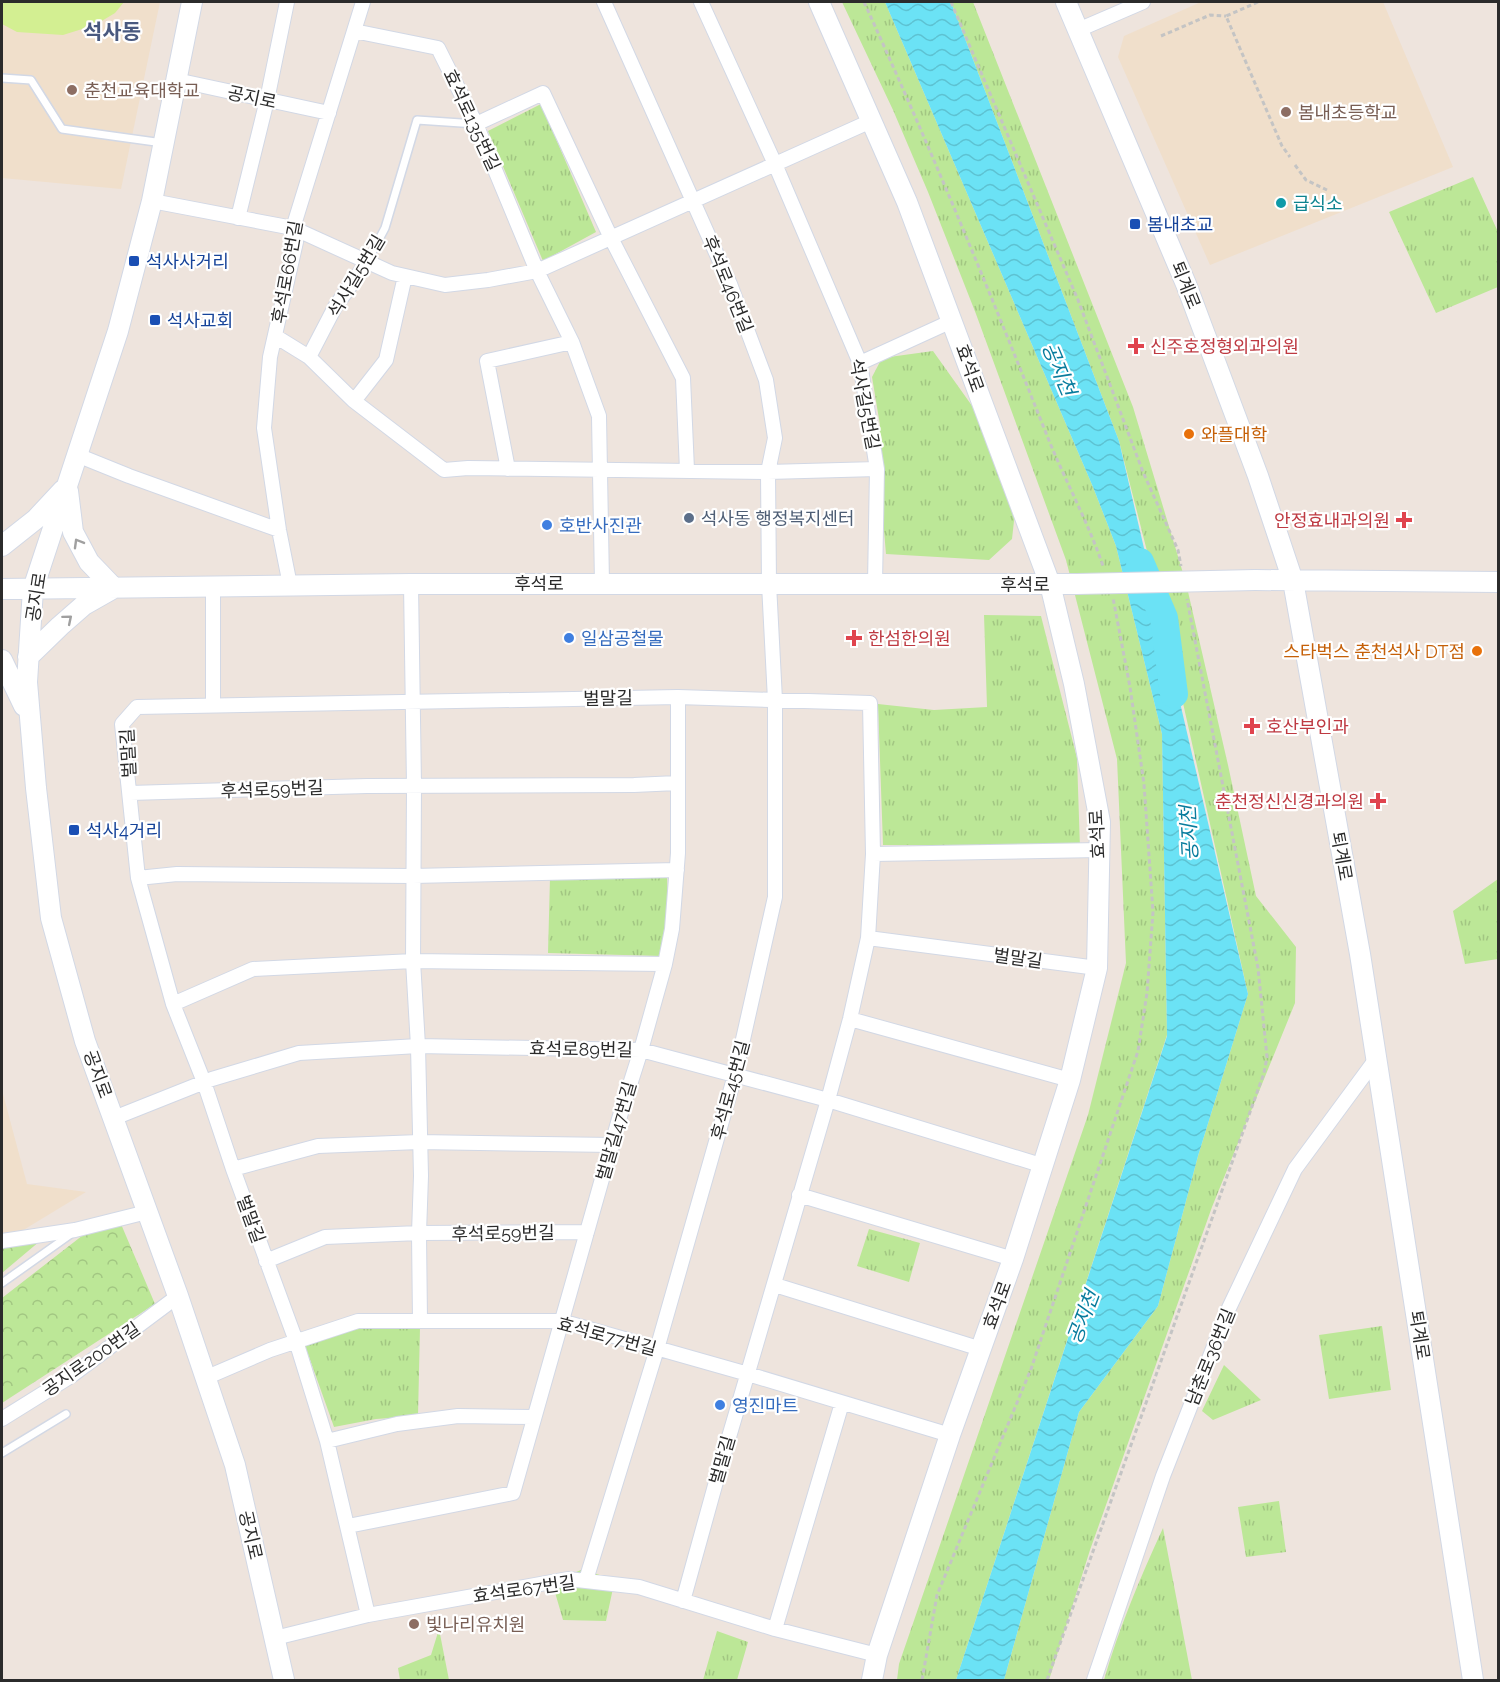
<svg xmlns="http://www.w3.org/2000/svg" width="1500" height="1682" font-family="Raleway,'Noto Sans KR',sans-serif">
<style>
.education{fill:#f0dfcb}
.forest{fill:url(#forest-crowns)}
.park{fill:url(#park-tufts)}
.pitch{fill:#d3ef92}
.water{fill:url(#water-waves)}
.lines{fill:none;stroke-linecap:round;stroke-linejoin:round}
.river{stroke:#6be2f5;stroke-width:28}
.lane-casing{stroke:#d2d8e5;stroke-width:10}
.street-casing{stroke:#d2d8e5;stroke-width:16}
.secondary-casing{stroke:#d2d8e5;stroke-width:22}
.path{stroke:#c4c4c4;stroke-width:3;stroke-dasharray:4.5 3;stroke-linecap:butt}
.lane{stroke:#fff;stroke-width:7}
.street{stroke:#fff;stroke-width:14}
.secondary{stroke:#fff;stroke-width:20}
.secondary-bridge-casing{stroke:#d2d8e5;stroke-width:22;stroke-linecap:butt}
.secondary-bridge{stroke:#fff;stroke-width:20}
.oneway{stroke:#a0a0a0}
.education-dot{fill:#8d6e63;stroke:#fff;stroke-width:2}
.culture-dot{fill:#0f9aa8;stroke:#fff;stroke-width:2}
.transit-dot{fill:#1a4fb4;stroke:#fff;stroke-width:2}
.health-dot{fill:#e0444e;stroke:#fff;stroke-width:2}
.food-dot{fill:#e8710a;stroke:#fff;stroke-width:2}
.service-dot{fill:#5c6f8a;stroke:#fff;stroke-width:2}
.shop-dot{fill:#3f7fe0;stroke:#fff;stroke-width:2}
.labels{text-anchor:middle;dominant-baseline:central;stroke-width:4.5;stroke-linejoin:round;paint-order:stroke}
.education-label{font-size:18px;fill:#785e54;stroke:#fff;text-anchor:start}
.street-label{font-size:18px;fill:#2b2b2b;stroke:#fff}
.culture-label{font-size:18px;fill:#0d838f;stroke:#fff;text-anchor:start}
.transit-label{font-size:18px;fill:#164399;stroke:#fff;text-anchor:start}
.health-label{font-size:18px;fill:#be3a42;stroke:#fff;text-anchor:start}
.food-label{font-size:18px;fill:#c56008;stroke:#fff;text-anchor:start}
.service-label{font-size:18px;fill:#4e5e75;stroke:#fff;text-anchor:start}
.shop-label{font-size:18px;fill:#366cbe;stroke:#fff;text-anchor:start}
.water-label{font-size:20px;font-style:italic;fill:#087c9d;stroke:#fff}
.quarter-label{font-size:21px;font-weight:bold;fill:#49597f;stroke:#fff}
</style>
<defs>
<pattern id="forest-crowns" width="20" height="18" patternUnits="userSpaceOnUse" patternTransform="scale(1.5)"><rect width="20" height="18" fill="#bce797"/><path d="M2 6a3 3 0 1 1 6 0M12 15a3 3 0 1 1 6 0" fill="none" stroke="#a2c682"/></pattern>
<pattern id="park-tufts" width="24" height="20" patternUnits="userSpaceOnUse" patternTransform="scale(1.5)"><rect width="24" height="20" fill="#bce797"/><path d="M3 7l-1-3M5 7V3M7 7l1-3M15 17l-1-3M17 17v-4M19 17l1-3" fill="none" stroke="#a2c682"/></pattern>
<pattern id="water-waves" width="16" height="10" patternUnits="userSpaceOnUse" patternTransform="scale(1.5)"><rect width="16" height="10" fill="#6be2f5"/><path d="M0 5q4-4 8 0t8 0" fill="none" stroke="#5dc2d2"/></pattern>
</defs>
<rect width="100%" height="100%" fill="#eee4dd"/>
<!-- education -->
<path class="education" d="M2 2H160L121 189 2 178Z
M1201 2H1383L1453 167 1210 265 1118 57 1124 36Z
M2 1090 27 1184 86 1192 2 1243Z"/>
<!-- forest -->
<path class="forest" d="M118 1217 155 1304 2 1403V1298L96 1225Z
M59 1225 2 1273V1234Z"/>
<!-- park -->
<path class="park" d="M842 2H885L1093 487 1116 546 1162 734 1167 1035 956 1680H897L899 1664 1088 1115 1126 963 1117 759 1066 560 976 314 928 192 893 110Z
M951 2H973L1133 407 1186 583 1228 765 1256 896 1296 947 1295 1003 1212 1207 1090 1550 1049 1680H1004L1079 1412 1158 1306 1198 1156 1248 994 1164 618 1119 441Z
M541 104 596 232 543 261 488 131Z
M1473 177 1498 232V287L1436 313 1389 212Z
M933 351 975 410 1015 512 1012 539 989 560 886 554 878 460 880 425 872 377 882 358Z
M984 615 1041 616 1077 758 1080 848 1004 845H883L878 704 934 710 987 707Z
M667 877 669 921 661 956 548 953 550 878Z
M1498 879V959L1465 964 1453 911Z
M869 1229 920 1243 909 1282 857 1266Z
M371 1322 420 1328 418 1416 376 1419 334 1427 303 1340Z
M1382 1326 1391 1390 1329 1399 1319 1335Z
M1224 1365 1261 1400 1213 1420 1202 1411Z
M1279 1501 1286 1552 1246 1557 1238 1507Z
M1163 1528 1192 1680H1104C1119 1628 1140 1578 1163 1528Z
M581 1570 615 1579 606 1621 563 1620 552 1582Z
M439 1629 449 1680H400L398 1668 431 1655Z
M717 1631 748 1642 737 1680H703Z"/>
<!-- pitch -->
<path class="pitch" d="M2 2H124L115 13 95 25 63 35 17 32 2 24Z"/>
<!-- water -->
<path class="water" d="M885 2H951L1119 441 1248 994 1198 1156 1158 1306 1079 1412 1004 1680H956L1167 1036 1162 734 1116 546 1093 487Z"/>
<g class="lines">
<!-- river -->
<path class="river" d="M1140 562 1164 618 1174 694"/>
<defs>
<path id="lane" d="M2 78 31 80 62 129 163 143
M367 262 385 228 417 120 476 124
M2 1283 71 1234
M2 1453 66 1414"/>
<path id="street" d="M701 2 775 164 860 363 877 469 875 584
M1078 30 1143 2
M354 31 438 48 476 124 537 271 572 342 599 416 602 583
M176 80 329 113
M476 124 543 93 611 238 683 378 687 470
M152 201 293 228 392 273 445 285 488 280 537 271 871 121
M238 218 267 100 287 2
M275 336 309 357 354 401 444 470 468 468 768 472 877 469
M309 357 335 307 367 262
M860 363 952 321
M354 401 386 360 405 276
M77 455 129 476 279 530
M508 469 487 361 572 342
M411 584 414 786 413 961 418 1046 421 1176 419 1233 420 1321
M290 585 279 530 264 428 270 357 296 242 293 228 363 2
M213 587V706
M130 793 367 786 634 785 677 783
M873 854 1100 850
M138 878 177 874 413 876 677 870
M868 938 1097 968
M173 1004 253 969 413 961 665 964
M850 1019 1070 1080
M114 1118 212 1079 299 1053 418 1046 641 1050 828 1100 1044 1166
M233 1169 318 1146 419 1142 613 1145
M799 1195 1013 1259
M2 1241 75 1230 147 1212
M266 1261 325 1237 419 1233 587 1232
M775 1285 981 1349
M205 1378 270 1350 358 1321H561L748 1374 950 1435
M2 1419 71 1376 178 1296
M327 1441 397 1424 458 1416 534 1417
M348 1526 513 1493 619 1119 641 1050 665 964 672 929 678 853V697
M586 1580 657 1349 735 1075 775 897V700L769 584 768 472 775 438 766 380 730 284 604 2
M368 1615 327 1441 296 1341 233 1169 204 1082 173 1004 138 878 122 724 137 707 678 697 870 703 873 854 868 938 850 1019 828 1100 719 1471 683 1601
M775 1629 842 1403
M275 1638 368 1615 568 1579 639 1587 775 1629 877 1655
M1094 1680 1163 1476 1229 1308 1295 1169 1376 1059"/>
<path id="secondary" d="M192 2 152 201 118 331 33 589 27 682 36 788 51 918 85 1041 178 1296 235 1465 284 1680
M819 2 907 202 1050 584 1074 684 1100 822 1097 968 1070 1080 1013 1259 950 1435 877 1655 872 1680
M1066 2 1186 284 1258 476 1293 581 1360 954 1473 1680
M2 546 36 519 63 490
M1255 580 1498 582
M2 589 411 584H1077
M28 657 60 626 84 605 114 588 89 562 73 532 68 491
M2 660 24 706"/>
</defs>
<!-- lane casing -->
<use href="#lane" class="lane-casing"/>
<!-- street casing -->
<use href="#street" class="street-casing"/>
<!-- secondary casing -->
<use href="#secondary" class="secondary-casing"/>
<!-- path -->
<path class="path" d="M864 2C928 142 987 285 1044 428 1062 475 1087 519 1103 566
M951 2 1078 300 1143 472 1178 550 1181 566
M1258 2 1226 16 1282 146 1290 157
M1161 36 1210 15 1226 16
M1295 165 1306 180 1327 190
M922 1680 937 1595 1031 1369 1138 1051 1147 993 1153 912 1144 784 1130 687 1113 598
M1047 1680 1264 1073 1267 1057 1258 968 1187 599"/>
<!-- lane -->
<use href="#lane" class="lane"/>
<!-- street -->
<use href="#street" class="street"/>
<!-- secondary -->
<use href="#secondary" class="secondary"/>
<defs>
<path id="secondary-bridge" d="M1077 584 1255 580"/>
</defs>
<!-- secondary-bridge casing -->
<use href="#secondary-bridge" class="secondary-bridge-casing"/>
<!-- secondary-bridge -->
<use href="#secondary-bridge" class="secondary-bridge"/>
</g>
<!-- one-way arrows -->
<defs><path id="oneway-chevron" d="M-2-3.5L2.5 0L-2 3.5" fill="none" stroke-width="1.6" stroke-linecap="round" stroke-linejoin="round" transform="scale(1.5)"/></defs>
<g class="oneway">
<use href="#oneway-chevron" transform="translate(78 543) rotate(-120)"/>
<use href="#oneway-chevron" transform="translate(68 619) rotate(-40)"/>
</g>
<!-- markers -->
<g class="education-dot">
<circle cx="72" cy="90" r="6"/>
<circle cx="1286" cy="112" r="6"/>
<circle cx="414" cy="1624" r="6"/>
</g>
<circle class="culture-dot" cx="1281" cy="203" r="6"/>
<g class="transit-dot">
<rect x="1129" y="218" width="12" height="12" rx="3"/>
<rect x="128" y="255" width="12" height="12" rx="3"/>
<rect x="149" y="314" width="12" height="12" rx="3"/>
<rect x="68" y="824" width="12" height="12" rx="3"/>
</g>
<g class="health-dot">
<path d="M1133 337h6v6h6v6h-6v6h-6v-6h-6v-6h6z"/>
<path d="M1401 511h6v6h6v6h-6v6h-6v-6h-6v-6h6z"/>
<path d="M851 629h6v6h6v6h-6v6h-6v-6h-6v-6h6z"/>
<path d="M1249 717h6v6h6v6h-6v6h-6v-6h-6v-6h6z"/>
<path d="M1375 792h6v6h6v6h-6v6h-6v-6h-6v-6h6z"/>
</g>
<g class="food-dot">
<circle cx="1189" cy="434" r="6"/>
<circle cx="1477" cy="651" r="6"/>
</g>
<circle class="service-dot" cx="689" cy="518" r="6"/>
<g class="shop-dot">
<circle cx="547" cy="525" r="6"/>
<circle cx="569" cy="638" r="6"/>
<circle cx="720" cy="1405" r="6"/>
</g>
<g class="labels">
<!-- education labels -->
<g class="education-label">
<text x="84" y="90">춘천교육대학교</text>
<text x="1298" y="112">봄내초등학교</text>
<text x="426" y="1624">빛나리유치원</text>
</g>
<!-- street labels -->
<g class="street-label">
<text transform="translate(252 97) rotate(12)">공지로</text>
<text transform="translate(472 120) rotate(65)">효석로135번길</text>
<text transform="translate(287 272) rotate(-80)">후석로66번길</text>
<text transform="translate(356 276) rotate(-59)">석사길5번길</text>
<text transform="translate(728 284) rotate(68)">후석로46번길</text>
<text transform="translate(1186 285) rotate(68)">퇴계로</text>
<text transform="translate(970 368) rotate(70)">효석로</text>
<text transform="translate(865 404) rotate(79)">석사길5번길</text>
<text x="539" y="583">후석로</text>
<text x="1025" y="584">후석로</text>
<text transform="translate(36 597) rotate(-81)">공지로</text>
<text transform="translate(608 698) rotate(-1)">벌말길</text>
<text transform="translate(128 753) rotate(-93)">벌말길</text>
<text transform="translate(272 789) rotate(-2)">후석로59번길</text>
<text transform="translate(1097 834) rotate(-93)">효석로</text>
<text transform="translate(1342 856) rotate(80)">퇴계로</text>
<text transform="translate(1018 958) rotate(8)">벌말길</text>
<text transform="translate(581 1049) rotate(1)">효석로89번길</text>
<text transform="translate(98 1074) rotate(70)">공지로</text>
<text transform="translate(730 1090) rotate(-75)">후석로45번길</text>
<text transform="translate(616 1131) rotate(-74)">벌말길47번길</text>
<text transform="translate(251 1219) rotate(70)">벌말길</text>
<text transform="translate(503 1233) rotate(-1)">후석로59번길</text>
<text transform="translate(997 1305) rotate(-70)">효석로</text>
<text transform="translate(1420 1335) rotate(81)">퇴계로</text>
<text transform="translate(607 1336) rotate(15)">효석로77번길</text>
<text transform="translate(1210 1357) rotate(-68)">남춘로36번길</text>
<text transform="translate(91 1359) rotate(-35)">공지로200번길</text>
<text transform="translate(722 1460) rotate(-74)">벌말길</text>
<text transform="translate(251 1535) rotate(77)">공지로</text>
<text transform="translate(524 1589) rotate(-8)">효석로67번길</text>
</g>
<!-- culture labels -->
<g class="culture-label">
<text x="1293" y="203">급식소</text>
</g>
<!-- transit labels -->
<g class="transit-label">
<text x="1147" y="224">봄내초교</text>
<text x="146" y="261">석사사거리</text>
<text x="167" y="320">석사교회</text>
<text x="86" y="830">석사4거리</text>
</g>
<!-- health labels -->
<g class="health-label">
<text x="1150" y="346">신주호정형외과의원</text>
<text x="1390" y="520" text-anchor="end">안정효내과의원</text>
<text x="868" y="638">한섬한의원</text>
<text x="1266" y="726">호산부인과</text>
<text x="1364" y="801" text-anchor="end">춘천정신신경과의원</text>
</g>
<!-- food labels -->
<g class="food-label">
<text x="1201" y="434">와플대학</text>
<text x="1465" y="651" text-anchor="end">스타벅스 춘천석사 DT점</text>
</g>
<!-- service labels -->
<g class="service-label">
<text x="701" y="518">석사동 행정복지센터</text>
</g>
<!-- shop labels -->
<g class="shop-label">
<text x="559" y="525">호반사진관</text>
<text x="581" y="638">일삼공철물</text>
<text x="732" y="1405">영진마트</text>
</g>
<!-- water labels -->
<g class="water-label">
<text transform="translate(1059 369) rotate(67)">공지천</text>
<text transform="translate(1189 833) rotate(-93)">공지천</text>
<text transform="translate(1083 1317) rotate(-69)">공지천</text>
</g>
<!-- quarter labels -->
<g class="quarter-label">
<text x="112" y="31">석사동</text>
</g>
</g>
<!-- border -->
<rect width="1500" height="1682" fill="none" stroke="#2b2b2b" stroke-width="6"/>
</svg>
